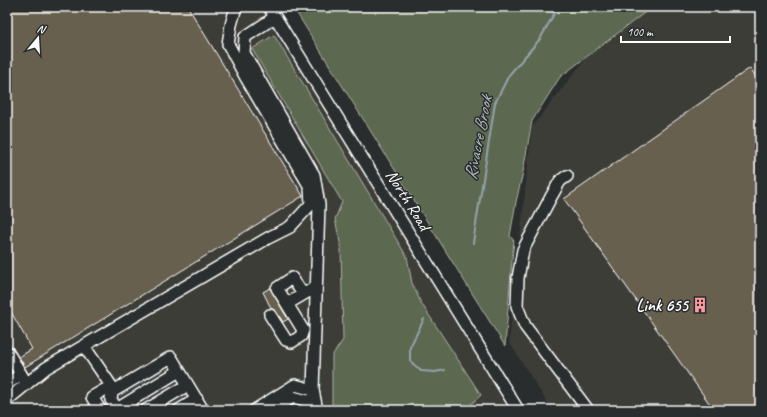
<svg xmlns="http://www.w3.org/2000/svg" width="767" height="417" font-family="Caveat,sans-serif">
<style>
.built{fill:#3c3c38}
.green{fill:#5c674f;stroke:#aeb3a7}
.lines{fill:none;stroke-linecap:round;stroke-linejoin:round}
.stream{stroke:#95a3ac;stroke-width:2}
.building{fill:#676050;stroke:#fff}
.minor-casing{stroke:#fff;stroke-width:14}
.minor{stroke:#2a2d2e;stroke-width:11}
.labels{text-anchor:middle;dominant-baseline:central;stroke-width:3;stroke-linejoin:round;paint-order:stroke}
.street-label{font-size:17px;fill:#fff;stroke:#2a2d2e}
.poi-label{font-size:17px;font-weight:bold;fill:#fff;stroke:#2a2d2e;text-anchor:end}
.water-label{font-size:18px;font-style:italic;fill:#b0bac0;stroke:#2a2d2e}
</style>
<rect width="100%" height="100%" fill="#2a2d2e"/>
<filter id="ink" filterUnits="userSpaceOnUse"><feTurbulence type="fractalNoise" baseFrequency=".025" numOctaves="2"/><feDisplacementMap in="SourceGraphic" scale="8" xChannelSelector="R" yChannelSelector="G"/><feConvolveMatrix kernelMatrix="1 2 1 2 8 2 1 2 1" color-interpolation-filters="sRGB"/></filter>
<g filter="url(#ink)">
<!-- built -->
<path class="built" d="M7 7H269L509 400 496 410H7Z
M605 7H760V410H552L509 342 532 127 605 34Z"/>
<!-- green -->
<path class="green" d="M293 7H652L560 77 532 121 523 172 516 202 510 236 514 241 512 259 505 346Z
M274 35 407 257 412 283 421 303 481 395 465 410H332V356L343 340 341 247 335 219 342 202 252 49Z
M292 403 300 406 303 410H281Z"/>
<g class="lines">
<!-- stream -->
<path class="stream" d="M473 243 495 103 509 75 540 39 554 14 556 7
M424 319 410 347V361L421 371 435 372 445 370"/>
</g>
<!-- building -->
<path class="building" d="M7 7H188L303 196 25 367 19 357 32 349 7 305Z
M750 68 760 82V410H714L564 199Z
M270 288 288 319 283 322 276 311 271 308 263 292Z"/>
<g class="lines">
<defs>
<path id="minor" d="M269 7 518 410
M275 17 245 37 244 53 314 175 319 205 313 390
M567 176 560 181 551 197 523 250 518 278 517 306 525 326 588 410
M287 304 277 288 292 278 303 294
M270 315 286 340 292 342 301 336 303 330 287 304 316 287
M84 346 114 390
M7 351 27 384
M7 384 21 374
M7 400 46 368 268 238 290 227 311 204 310 187 245 76 228 44 231 25 236 7
M117 409 179 371
M100 410 92 397 111 386
M118 410 111 400 112 392 171 357 203 410
M146 410 188 385
M179 410 197 399
M255 410 295 385 313 390 317 410
M272 410 293 397 308 401 316 405"/>
</defs>
<!-- minor casing -->
<use href="#minor" class="minor-casing"/>
<!-- minor -->
<use href="#minor" class="minor"/>
</g>
</g>
<!-- icons -->
<defs>
<symbol id="building-bare" viewBox="-9 -9 18 18"><path d="M-4-6H4V6H1V3H-1V6H-4ZM-2.5-4.3h1.7v1.8h-1.7ZM.8-4.3h1.7v1.8H.8ZM-2.5-1h1.7V.8h-1.7ZM.8-1h1.7V.8H.8Z" fill="#ff9aa2" stroke="#2a2d2e" stroke-width="2.5" paint-order="stroke"/></symbol>
</defs>
<g fill-rule="evenodd">
<use href="#building-bare" x="689" y="294" width="22" height="22"/>
</g>
<g class="labels">
<!-- street labels -->
<g class="street-label">
<text transform="translate(408 200) rotate(58)">North Road</text>
</g>
<!-- poi labels -->
<g class="poi-label">
<text x="688" y="305">Link 655</text>
</g>
<!-- water labels -->
<g class="water-label">
<text transform="translate(478 138) rotate(-79)">Rivacre Brook</text>
</g>
</g>
<!-- margin -->
<rect width="767" height="417" fill="none" stroke="#2a2d2e" stroke-width="24"/>
<rect x="12" y="12" width="743" height="393" fill="none" stroke="#fff" stroke-width="1.5" filter="url(#ink)"/>
<!-- north arrow -->
<g transform="translate(38 38) rotate(18)" stroke="#2a2d2e" stroke-width="3" paint-order="stroke">
<path d="M0-3L7 15L0 10L-7 15Z" fill="#ffffff"/>
<text y="-6" font-size="11" font-weight="bold" text-anchor="middle" fill="#ffffff">N</text>
</g>
<!-- scale -->
<path d="M621 36v6h109v-6" fill="none" stroke="#ffffff" stroke-width="2"/>
<text x="627" y="36" font-size="12" fill="#ffffff" stroke="#2a2d2e" stroke-width="3" paint-order="stroke">100 m</text>
</svg>
